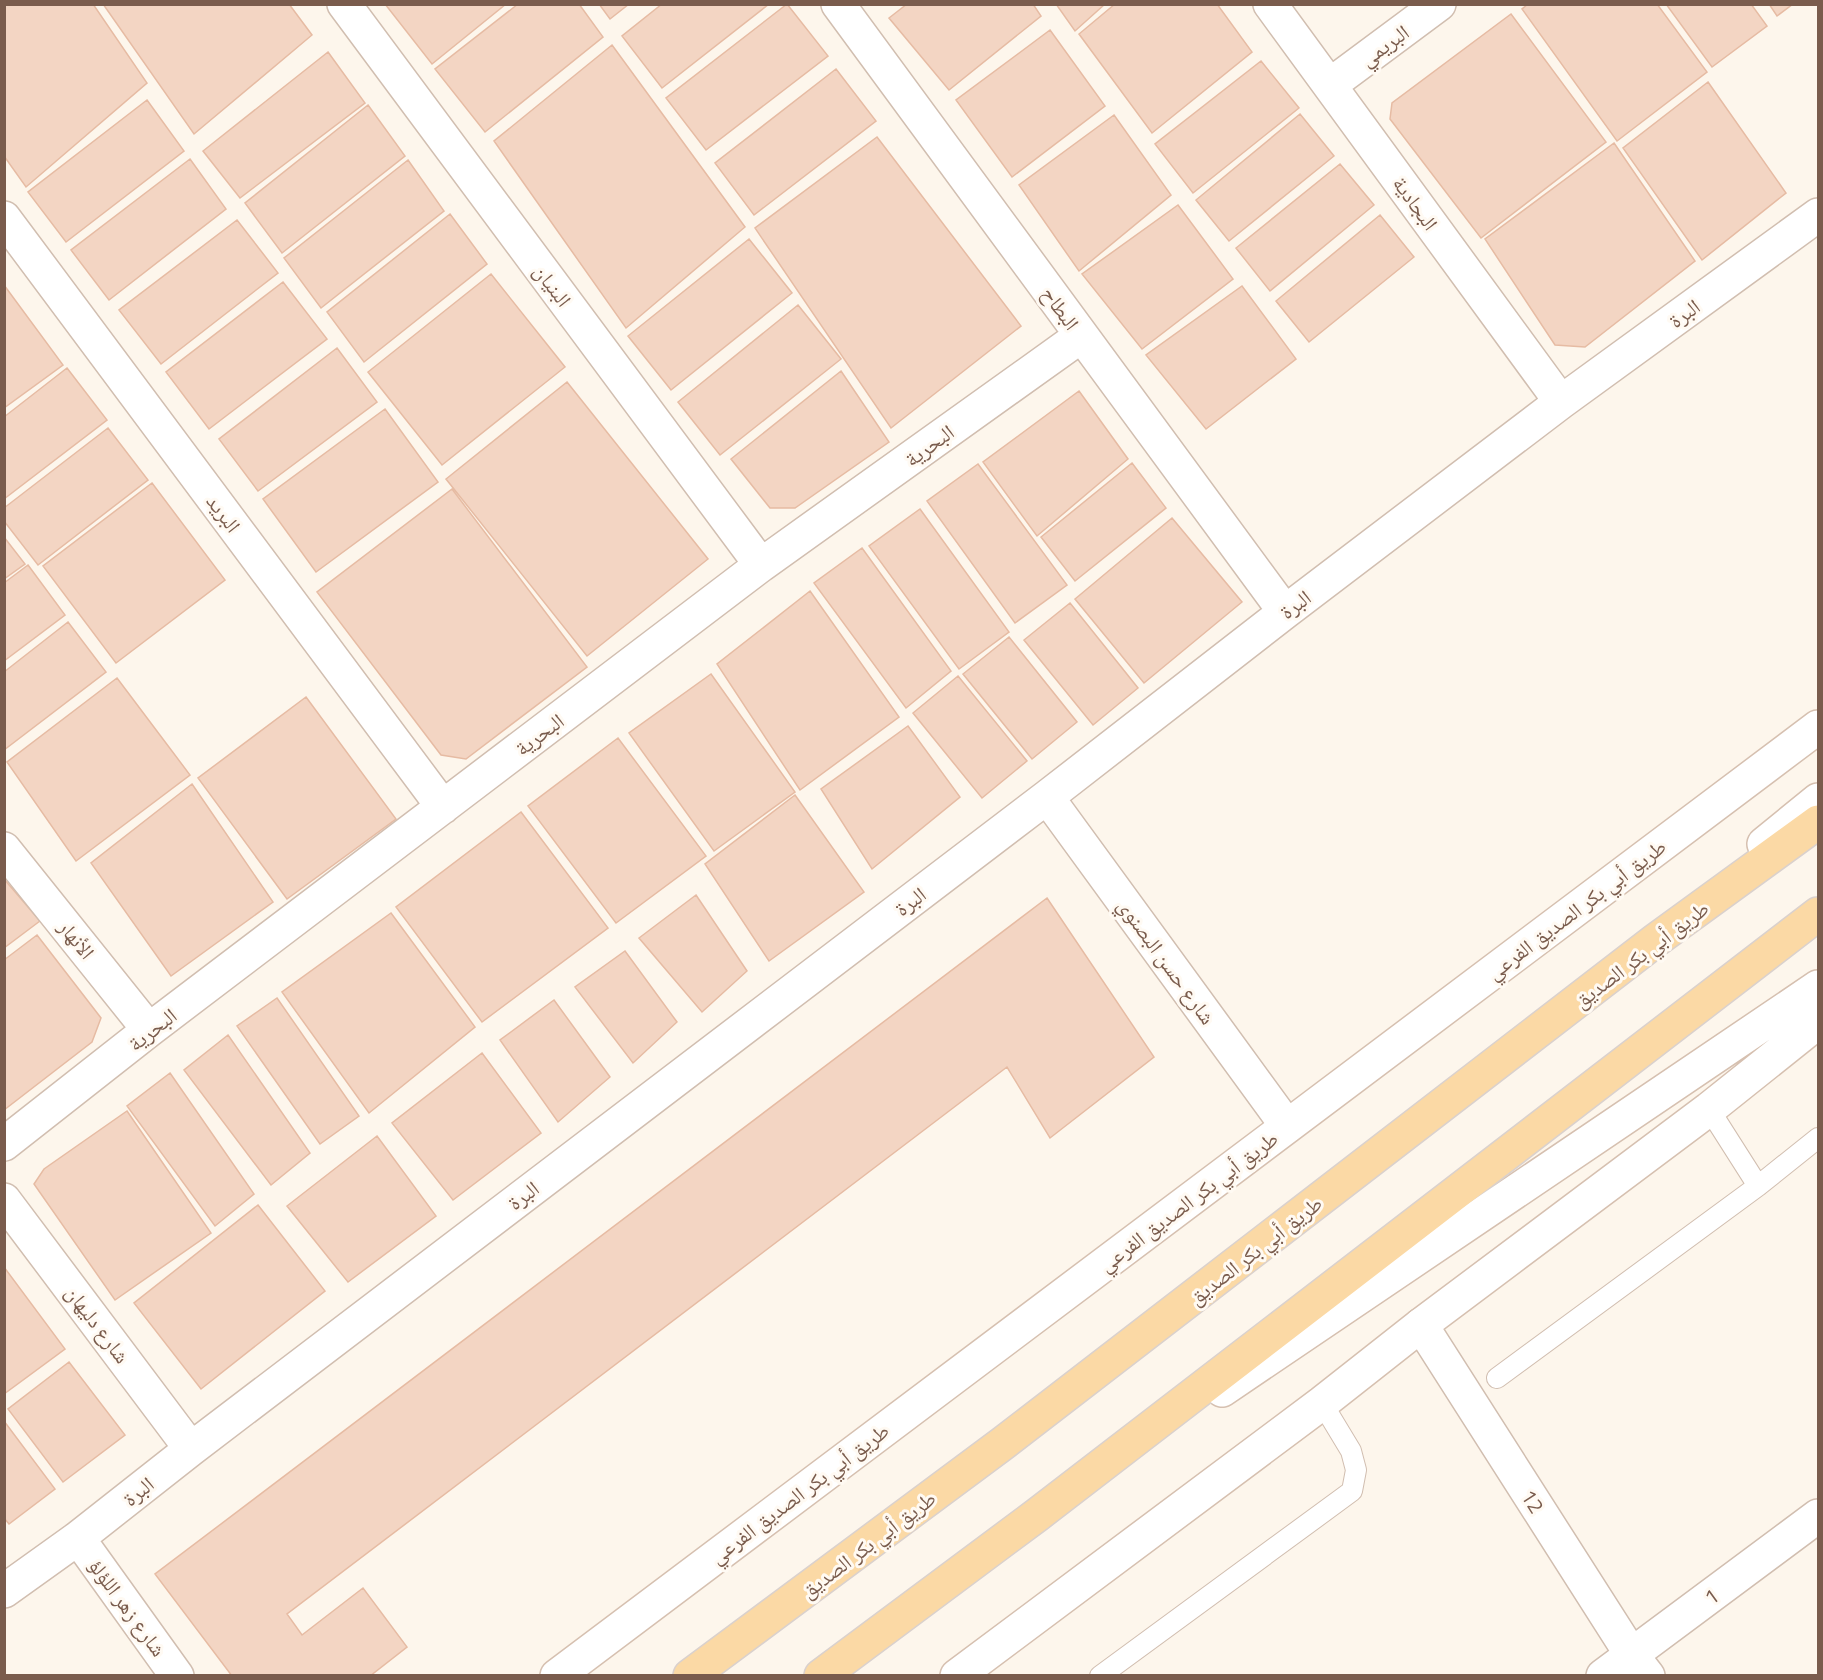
<svg xmlns="http://www.w3.org/2000/svg" width="1823" height="1680" font-family="'Titillium Web','Noto Naskh Arabic',sans-serif">
<style>
.building{fill:#f3d5c3;stroke:#e6bba3;stroke-width:1.5}
.lines{fill:none;stroke-linecap:round;stroke-linejoin:round}
.service-casing{stroke:#d1beb0;stroke-width:22}
.minor-casing{stroke:#d1beb0;stroke-width:36}
.secondary-casing{stroke:#d6c0b0;stroke-width:36}
.primary-casing{stroke:#dad1cd;stroke-width:36}
.service{stroke:#fff;stroke-width:20}
.minor{stroke:#fff;stroke-width:33}
.secondary{stroke:#fff;stroke-width:33}
.primary{stroke:#fbd9a5;stroke-width:33}
.labels{text-anchor:middle;dominant-baseline:central;stroke-width:6;stroke-linejoin:round;paint-order:stroke}
.street-label{font-size:21px;fill:#7a5c4d;stroke:#fffaf3}
</style>
<rect width="100%" height="100%" fill="#fdf6ec"/>
<!-- building -->
<path class="building" d="M4 4H93L147 83 26 187 4 156Z
M103 4H289L312 35 194 134Z
M385 4H506L432 64Z
M518 4H579L603 37 485 132 435 69Z
M599 4H629L610 19Z
M662 4H769L662 88 622 36Z
M787 4 828 56 706 150 666 98Z
M907 4H1033L1041 16 949 90 889 18Z
M1056 4H1105L1075 31Z
M1115 4H1217L1252 52 1152 133 1079 34Z
M1528 4H1657L1707 72 1617 141 1522 9Z
M1666 4H1751L1767 26 1712 67Z
M1769 4H1793L1777 16Z
M1511 14 1606 142 1481 238 1390 119 1392 103Z
M1050 30 1105 106 1012 177 956 100Z
M612 45 745 227 626 328 494 141Z
M328 52 365 103 240 198 203 151Z
M1261 61 1299 108 1193 193 1155 144Z
M836 69 876 121 754 215 715 163Z
M1708 82 1786 193 1702 260 1623 148Z
M147 100 184 151 66 242 28 192Z
M368 105 405 156 282 253 245 203Z
M1300 114 1334 156 1229 241 1196 200Z
M1114 115 1171 195 1079 271 1019 185Z
M877 137 1021 326 891 428 755 228Z
M1614 143 1695 261 1585 347 1555 345 1485 239Z
M190 159 226 209 109 300 71 250Z
M408 160 444 211 321 308 284 258Z
M1340 164 1374 205 1270 291 1236 248Z
M1178 205 1233 279 1142 349 1082 274Z
M450 214 487 264 364 362 327 312Z
M1380 215 1414 257 1309 342 1276 301Z
M237 220 278 273 161 364 119 310Z
M749 239 792 293 671 390 628 336Z
M491 274 565 367 442 465 368 372Z
M283 282 327 339 209 429 166 372Z
M4 285 63 365 4 408Z
M1242 286 1296 359 1206 429 1146 355Z
M798 305 841 359 720 455 678 402Z
M337 348 377 402 258 491 219 439Z
M67 368 107 420 4 499V417Z
M841 371 889 442 795 508H770L731 459Z
M567 382 708 559 587 656 446 479Z
M1079 391 1128 459 1037 536 983 462Z
M385 409 438 482 316 572 263 499Z
M108 428 148 480 38 565 4 521V508Z
M1132 463 1166 508 1075 581 1041 537Z
M978 464 1067 585 1015 623 927 501Z
M152 483 225 580 116 663 43 566Z
M452 489 587 667 466 759 441 755 317 592Z
M920 509 1009 632 959 669 869 546Z
M1172 518 1242 602 1144 683 1075 599Z
M4 537 25 564 4 579Z
M862 548 951 671 906 708 814 583Z
M28 565 65 615 4 661V583Z
M810 591 899 717 800 790 717 664Z
M1070 603 1138 688 1093 725 1024 640Z
M68 622 106 672 4 750V672Z
M1009 637 1077 722 1032 759 963 674Z
M711 674 795 792 714 851 629 733Z
M958 676 1027 761 982 798 913 713Z
M117 678 190 775 76 861 7 762Z
M306 697 396 819 287 899 198 778Z
M908 726 960 797 872 869 821 789Z
M618 738 706 856 616 923 528 806Z
M192 784 273 902 171 976 91 863Z
M795 795 864 892 769 961 705 864Z
M521 812 608 928 482 1022 396 907Z
M4 879 40 921 4 948Z
M696 895 747 971 702 1012 639 938Z
M1047 898 1154 1057 1050 1138 1007 1067 287 1614 302 1635 363 1588 407 1647 370 1676H232L155 1574Z
M391 913 475 1027 369 1113 282 992Z
M37 935 101 1018 92 1042 4 1110V960Z
M625 951 677 1022 633 1063 575 987Z
M277 998 359 1116 320 1144 237 1026Z
M554 1000 610 1077 558 1122 500 1040Z
M228 1035 310 1153 271 1185 184 1070Z
M482 1053 541 1133 453 1200 392 1123Z
M170 1073 254 1194 215 1226 127 1106Z
M127 1111 211 1233 115 1300 34 1184 44 1169Z
M377 1136 436 1216 348 1282 287 1206Z
M258 1205 325 1291 201 1389 134 1303Z
M4 1267 65 1349 4 1394Z
M69 1362 125 1435 63 1482 8 1409Z
M4 1421 55 1489 9 1524 4 1518Z"/>
<g class="lines">
<defs>
<path id="service" d="M1709 1109 1758 1186
M1497 1378 1758 1186 1818 1138
M1100 1676 1352 1491 1356 1470 1351 1451 1322 1403"/>
<path id="minor" d="M344 4 761 565
M838 4 1285 612
M1270 4 1561 402
M1330 85 1439 4
M4 218 443 807
M1047 797 1287 1126
M4 849 149 1030
M4 1144 149 1030 761 565 1081 336
M4 1200 191 1449
M1421 1325 1631 1654 1648 1676
M78 1538 177 1676
M4 1591 78 1538 191 1449 1047 797 1285 612 1561 402 1818 215
M1603 1676 1818 1516"/>
<path id="secondary" d="M1764 844 1818 800
M1222 1390 1818 987
M557 1676 1818 727
M957 1676 1322 1403 1421 1325 1709 1109 1818 1022"/>
<path id="primary" d="M690 1676 1002 1444 1656 940 1818 822
M821 1676 1037 1515 1818 914"/>
</defs>
<!-- service casing -->
<use href="#service" class="service-casing"/>
<!-- minor casing -->
<use href="#minor" class="minor-casing"/>
<!-- secondary casing -->
<use href="#secondary" class="secondary-casing"/>
<!-- primary casing -->
<use href="#primary" class="primary-casing"/>
<!-- service -->
<use href="#service" class="service"/>
<!-- minor -->
<use href="#minor" class="minor"/>
<!-- secondary -->
<use href="#secondary" class="secondary"/>
<!-- primary -->
<use href="#primary" class="primary"/>
</g>
<g class="labels">
<!-- street labels -->
<g class="street-label">
<text transform="translate(1384 45) rotate(-36)">البريمي</text>
<text transform="translate(1416 203) rotate(54)">البجادية</text>
<text transform="translate(553 285) rotate(53)">البنيان</text>
<text transform="translate(1061 308) rotate(54)">البطاح</text>
<text transform="translate(1684 313) rotate(-36)">البرة</text>
<text transform="translate(929 445) rotate(-36)">البحرية</text>
<text transform="translate(224 513) rotate(53)">البريد</text>
<text transform="translate(1295 604) rotate(-37)">البرة</text>
<text transform="translate(539 734) rotate(-37)">البحرية</text>
<text transform="translate(910 901) rotate(-37)">البرة</text>
<text transform="translate(1576 909) rotate(-37)">طريق أبي بكر الصديق الفرعي</text>
<text transform="translate(77 939) rotate(51)">الأنهار</text>
<text transform="translate(1641 954) rotate(-37)">طريق أبي بكر الصديق</text>
<text transform="translate(1167 961) rotate(54)">شارع حسن البصنوي</text>
<text transform="translate(152 1029) rotate(-38)">البحرية</text>
<text transform="translate(523 1195) rotate(-37)">البرة</text>
<text transform="translate(1188 1201) rotate(-37)">طريق أبي بكر الصديق الفرعي</text>
<text transform="translate(1255 1250) rotate(-38)">طريق أبي بكر الصديق</text>
<text transform="translate(98 1324) rotate(53)">شارع دليهان</text>
<text transform="translate(138 1491) rotate(-39)">البرة</text>
<text transform="translate(799 1493) rotate(-37)">طريق أبي بكر الصديق الفرعي</text>
<text transform="translate(1533 1501) rotate(57)">12</text>
<text transform="translate(868 1544) rotate(-37)">طريق أبي بكر الصديق</text>
<text transform="translate(1711 1596) rotate(-36)">1</text>
<text transform="translate(128 1607) rotate(54)">شارع زهر اللؤلؤ</text>
</g>
</g>
<!-- border -->
<rect width="1823" height="1680" fill="none" stroke="#7a5c4d" stroke-width="12"/>
</svg>
